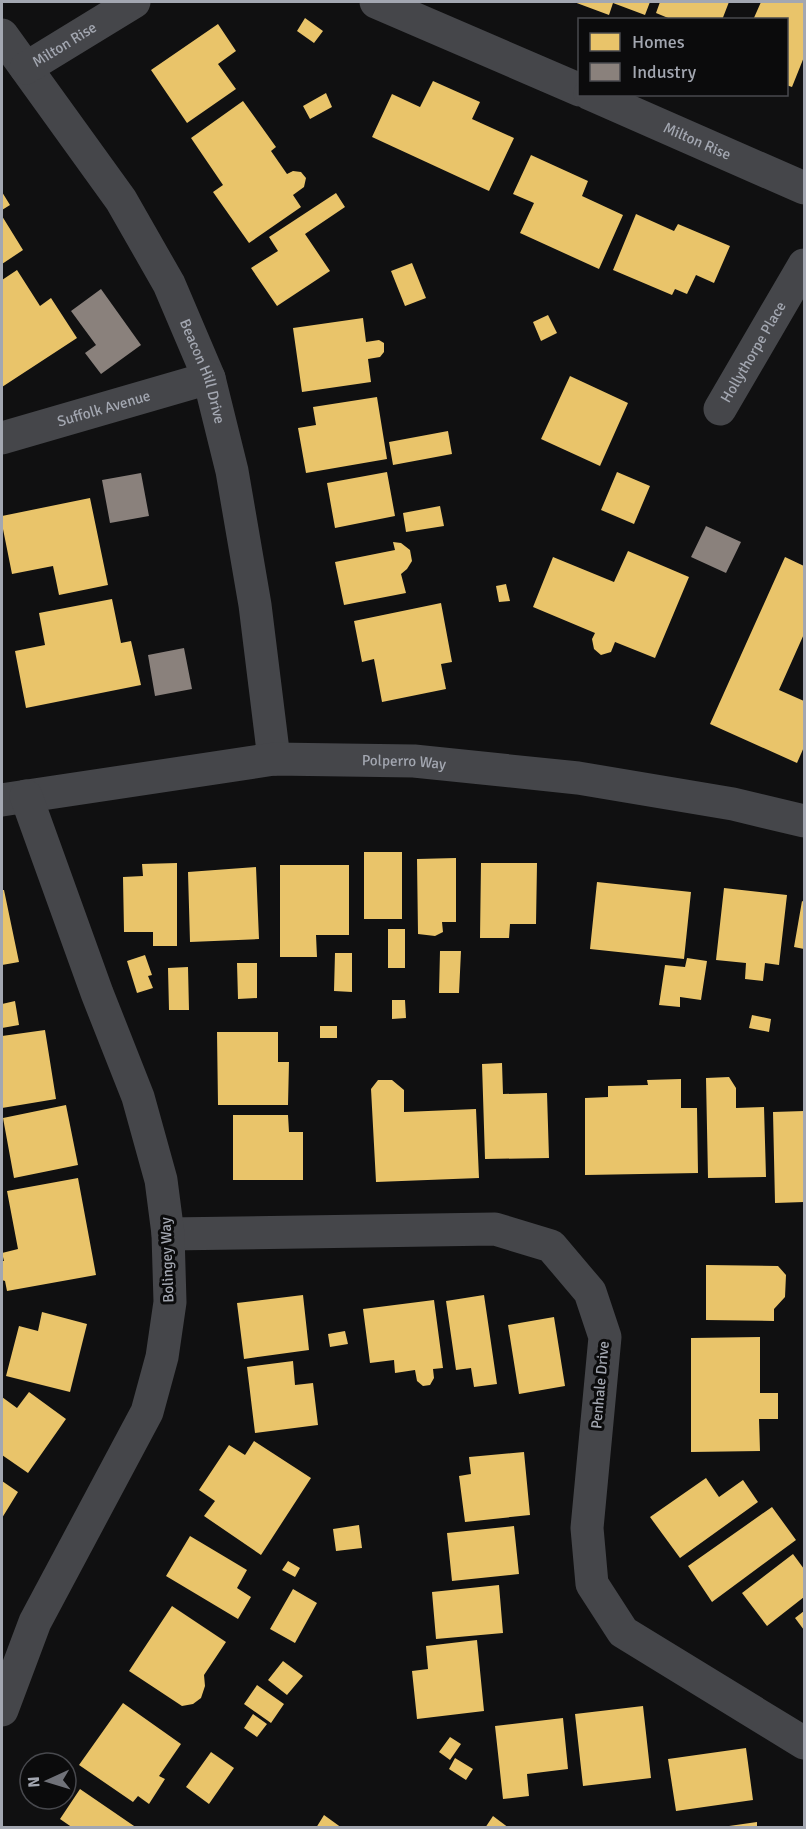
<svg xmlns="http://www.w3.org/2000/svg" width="806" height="1829" font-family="Signika,sans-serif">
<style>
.homes{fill:#e9c46a}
.industry{fill:#8a817c}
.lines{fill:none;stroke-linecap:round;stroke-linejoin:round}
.minor{stroke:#45464a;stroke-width:33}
.labels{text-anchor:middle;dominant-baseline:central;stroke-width:6;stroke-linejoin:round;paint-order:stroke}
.street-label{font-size:15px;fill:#a3a7b1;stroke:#0b0b0c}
</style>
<rect width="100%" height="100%" fill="#101011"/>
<!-- homes -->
<path class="homes" d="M574 2H650L645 15 613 3 609 15Z
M660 2H729L722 20H673L656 13Z
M761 2H804V57L792 87 786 85V20H753Z
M305 18 323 31 314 43 297 31Z
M218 24 236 51 218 64 236 89 187 123 151 70Z
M433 81 480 102 472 119 514 138 489 191 372 137 392 94 420 107Z
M326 93 332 107 310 119 303 106Z
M243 101 276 147 271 151 287 174 293 171 301 172 306 178 304 187 293 195 301 207 249 243 213 192 223 185 191 138Z
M531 155 588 181 582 196 623 215 599 269 520 233 534 203 513 194Z
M2 192 10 205 2 210Z
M336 193 345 207 305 234 330 271 277 306 251 268 278 251 269 237Z
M636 214 674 231 678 224 730 246 714 283 696 275 687 294 675 289 672 295 613 270Z
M2 216 23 250 2 264Z
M412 263 426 298 405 306 391 271Z
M17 270 40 306 51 298 77 338 2 387V280Z
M548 315 557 333 541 341 533 322Z
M363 318 366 342 379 340 384 343V352L380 357 368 359 371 382 302 392 293 328Z
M570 376 628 403 600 466 541 439Z
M377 397 387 459 306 473 298 428 316 425 313 407Z
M448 431 452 454 393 465 389 442Z
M387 472 395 516 335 528 327 483Z
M617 472 650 486 634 524 601 510Z
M90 498 108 585 59 595 53 566 12 574 2 524V516Z
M440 506 444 526 406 532 403 513Z
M393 542 401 543 410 550 412 561 407 569 401 574 406 593 344 605 335 562 395 550Z
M628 551 689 577 655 658 615 642 611 652 601 655 594 649 592 639 595 633 533 607 553 557 614 582Z
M785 557 804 566V634L779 690 804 701V747L797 763 710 724Z
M506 584 510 601 499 602 496 586Z
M112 599 121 643 131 641 141 685 26 708 15 651 45 645 39 613Z
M441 603 452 662 441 664 446 689 382 702 374 659 362 662 354 621Z
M364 852H402V919H364Z
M456 858V922H442L443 932 435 936 418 934 417 859Z
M177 863V946H153V932H124L123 877 143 876 142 864Z
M481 863H537L536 924H510L509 938H480Z
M280 865H349V935H316L317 957H280Z
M256 867 259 939 190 942 188 872Z
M597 882 691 892 684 959 590 949Z
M724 888 787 895 779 965 765 963 763 981 745 979 746 963 716 960Z
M2 890H4L19 962 2 965Z
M802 901 804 902V949L794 947Z
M388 929H405V968H388Z
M440 951H461L459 993H439Z
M335 953H352V992L334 991Z
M145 955 152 975 148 976 153 988 137 993 127 961Z
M687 958 707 961 701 1000 680 997V1007L659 1005 665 965 685 967Z
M237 963H257V998L238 999Z
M188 967 189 1010H169L168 968Z
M392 1000H405L406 1018 392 1019Z
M15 1001 19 1025 2 1028V1004Z
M752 1015 771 1019 769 1032 749 1028Z
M320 1026H337V1038H320Z
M45 1030 56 1099 2 1108V1036Z
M217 1032H278V1062H289L288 1105H218Z
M502 1063 503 1094 547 1093 549 1158 485 1159 482 1064Z
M729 1077 736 1088V1108L764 1107 766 1177 708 1178 706 1078Z
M681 1079V1108H697L698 1173 585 1175V1098L608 1097V1086L648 1085 647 1080Z
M378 1080H392L404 1090V1112L476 1109 479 1178 376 1182 371 1089Z
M66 1105 78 1165 14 1178 3 1118Z
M804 1111V1202L775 1203 773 1112Z
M233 1115H288L289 1132H303V1180H233Z
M78 1178 96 1275 7 1291 5 1281 2 1280V1261H4L2 1253 18 1249 7 1191Z
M706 1265 778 1266 786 1275 785 1297 774 1309V1321L706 1320Z
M303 1295 309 1350 244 1359 237 1303Z
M484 1295 497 1384 474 1387 471 1368 456 1370 446 1301Z
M434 1300 443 1368 433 1369 434 1378 430 1385 423 1386 417 1381 415 1370 395 1373 394 1360 370 1363 363 1309Z
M42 1312 87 1324 70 1392 6 1376 19 1326 38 1331Z
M554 1317 565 1386 519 1394 508 1325Z
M345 1331 348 1344 330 1347 328 1334Z
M760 1337V1393H778V1419H759L760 1451 691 1452V1338Z
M293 1361 295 1385 313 1383 318 1425 255 1433 247 1367Z
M29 1392 66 1419 28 1473 2 1455V1397L17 1408Z
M254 1441 311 1478 261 1555 204 1516 215 1501 199 1490 229 1445 245 1455Z
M524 1452 530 1515 465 1522 459 1476 471 1474 469 1457Z
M706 1478 719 1497 743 1480 758 1502 680 1558 650 1517Z
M2 1481 18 1492 2 1518Z
M772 1507 796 1540 712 1602 688 1566Z
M359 1525 362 1548 336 1551 333 1529Z
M514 1526 519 1574 452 1581 447 1533Z
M190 1536 247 1570 237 1588 251 1597 238 1619 166 1576Z
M793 1554 804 1569V1597L767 1626 742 1593Z
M288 1561 300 1568 295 1577 282 1570Z
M499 1585 503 1633 436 1639 432 1592Z
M293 1589 317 1603 295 1643 270 1629Z
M172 1606 226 1642 204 1675 205 1686 201 1698 193 1704 182 1706 129 1671Z
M804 1611V1630L795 1618Z
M477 1640 484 1711 417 1719 412 1671 428 1669 426 1646Z
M283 1661 303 1676 287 1695 268 1680Z
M257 1685 284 1704 271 1723 244 1704Z
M123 1703 181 1744 159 1776 165 1779 149 1804 138 1796 133 1802 79 1765Z
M643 1706 651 1778 583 1786 575 1714Z
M253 1714 267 1724 257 1737 244 1728Z
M563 1718 568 1769 527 1774 529 1796 503 1799 495 1726Z
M450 1737 461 1744 450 1760 439 1752Z
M746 1748 753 1800 676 1811 668 1759Z
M211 1752 234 1768 209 1804 186 1787Z
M455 1758 473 1769 466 1780 449 1769Z
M80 1789 137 1828H73L60 1819Z
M324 1815 342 1828H316Z
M493 1816 509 1828H485Z
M757 1822V1828H729V1826Z"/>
<!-- industry -->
<path class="industry" d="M101 289 141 345 101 374 85 353 96 345 71 311Z
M141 473 149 516 110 523 102 480Z
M706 526 741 542 726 573 691 557Z
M184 648 192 689 155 696 148 655Z"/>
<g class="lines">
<!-- minor -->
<g class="minor">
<path d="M376 2 580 90"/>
<path id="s1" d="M2 35 121 200 169 284 209 378 232 471 255 605 274 759"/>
<path id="s2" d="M26 68 134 2"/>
<path id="s3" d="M590 94 804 188"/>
<path id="s4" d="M720 409 804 265"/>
<path id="s5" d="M2 438 209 378"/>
<path id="s6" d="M2 800 274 759 414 761 578 778 733 804 804 821"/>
<path d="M168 1234 495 1229 551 1246 590 1292 605 1337 587 1528 592 1584 623 1632 804 1743"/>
<path d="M2 1710 35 1622 147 1412 162 1357 170 1302 168 1234 161 1180 138 1097 97 993 26 796"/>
</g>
</g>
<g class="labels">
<!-- street labels -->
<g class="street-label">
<text stroke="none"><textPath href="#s2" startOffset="45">Milton Rise</textPath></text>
<text stroke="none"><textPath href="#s3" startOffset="117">Milton Rise</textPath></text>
<text stroke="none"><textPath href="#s4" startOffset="66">Hollythorpe Place</textPath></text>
<text stroke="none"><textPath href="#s1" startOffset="394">Beacon Hill Drive</textPath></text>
<text stroke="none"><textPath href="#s5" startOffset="106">Suffolk Avenue</textPath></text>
<text stroke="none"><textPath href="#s6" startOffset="405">Polperro Way</textPath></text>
<text transform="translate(167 1260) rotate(-92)">Bolingey Way</text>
<text transform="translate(600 1385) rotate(-85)">Penhale Drive</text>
</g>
</g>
<!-- border -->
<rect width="806" height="1829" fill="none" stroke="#a3a7b1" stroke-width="6"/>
<!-- legend -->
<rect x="578" y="18" width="210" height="78" fill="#0b0b0c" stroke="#48494e" stroke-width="1.5"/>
<rect x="590" y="33" width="30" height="18" fill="#e9c46a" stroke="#48494e" stroke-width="1.5"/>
<text x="632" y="48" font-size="18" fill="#a3a7b1">Homes</text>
<rect x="590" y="63" width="30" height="18" fill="#8a817c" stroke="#48494e" stroke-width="1.5"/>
<text x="632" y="78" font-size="18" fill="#a3a7b1">Industry</text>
<!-- north arrow -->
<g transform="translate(48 1781) rotate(266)"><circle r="28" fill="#0b0b0c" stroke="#48494e" stroke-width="1.5"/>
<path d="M0-4.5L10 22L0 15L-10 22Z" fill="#707279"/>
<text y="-9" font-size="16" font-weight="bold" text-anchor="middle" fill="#a3a7b1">N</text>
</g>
</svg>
